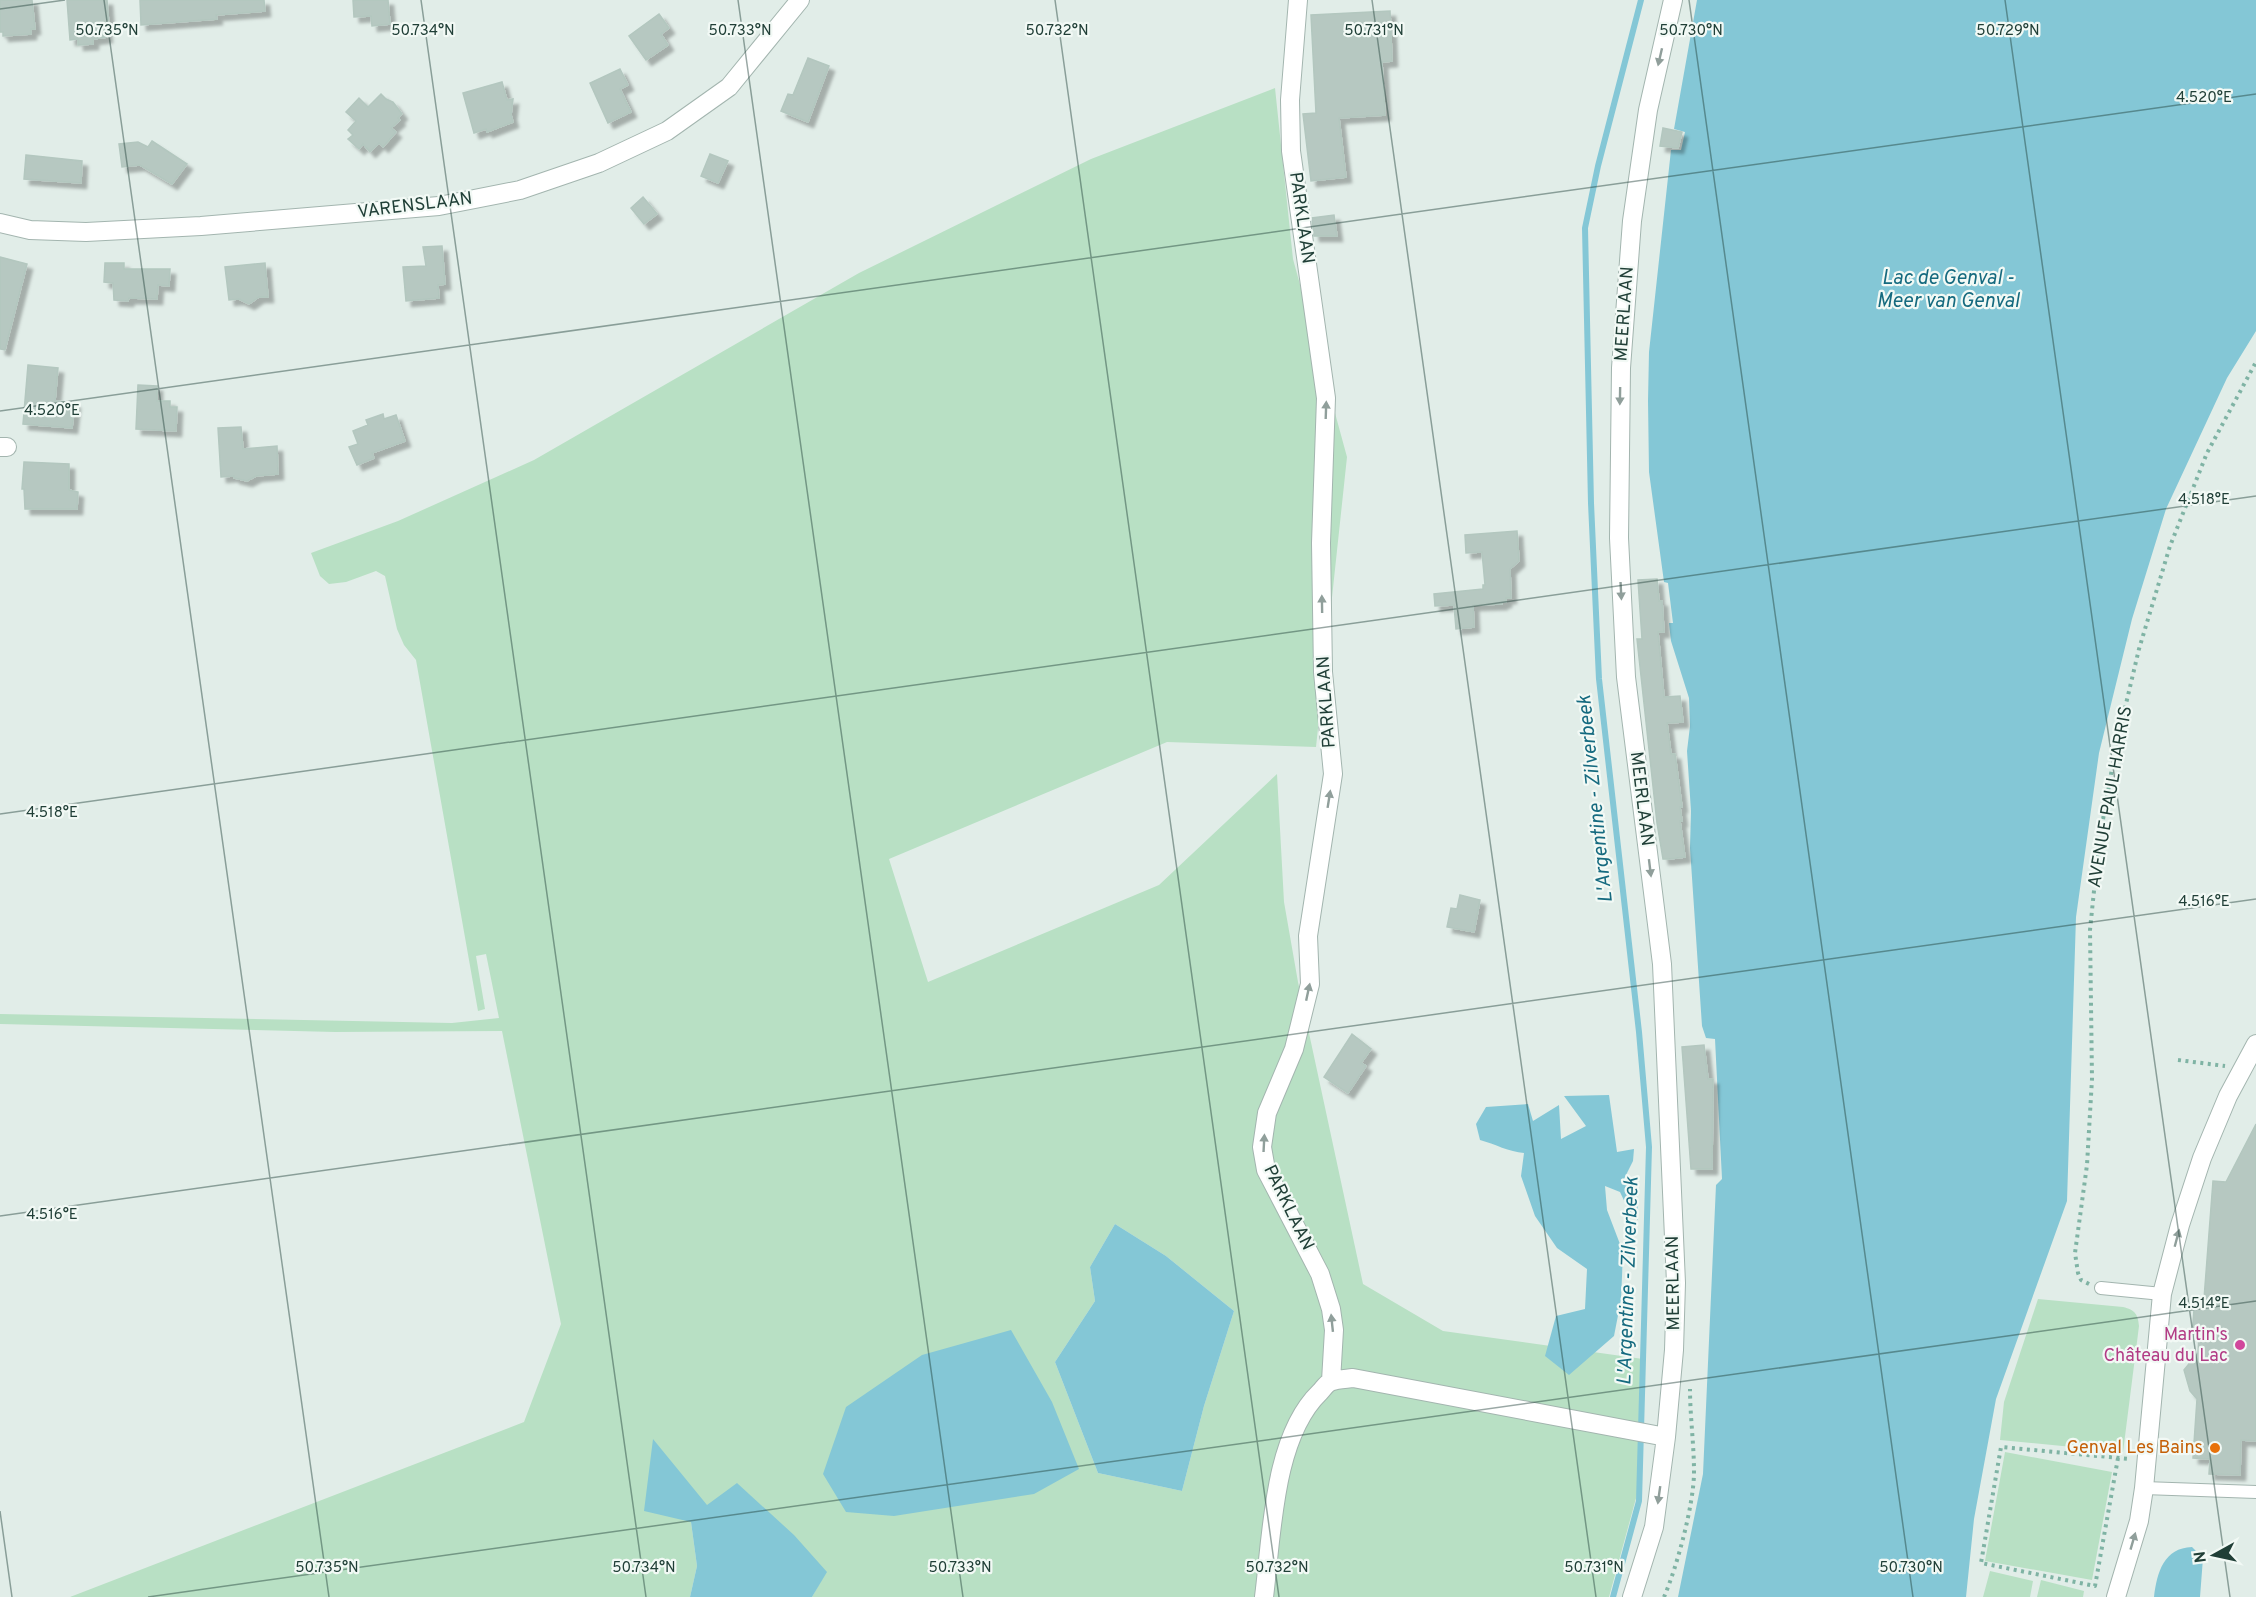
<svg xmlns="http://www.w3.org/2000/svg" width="2256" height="1597" font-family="Overpass,sans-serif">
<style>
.green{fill:#b8e0c4;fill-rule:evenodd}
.water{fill:#84c7d6}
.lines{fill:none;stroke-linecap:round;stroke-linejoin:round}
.stream{stroke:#84c7d6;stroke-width:6}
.building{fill:#b6c8c1;stroke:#b3c7bf;stroke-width:1.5;filter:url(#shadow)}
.service-casing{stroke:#a3b5af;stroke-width:14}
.minor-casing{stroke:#a3b5af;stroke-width:20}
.path{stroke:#7fb3a4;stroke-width:4;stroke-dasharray:3 4.5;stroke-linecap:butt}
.service{stroke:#fff;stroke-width:12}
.minor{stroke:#fff;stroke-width:18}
.oneway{fill:#909f9b}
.ticks{fill:none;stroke:#203f37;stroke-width:1.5;stroke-opacity:0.45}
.hotel-dot{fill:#d1479c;stroke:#f2f9f5;stroke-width:2}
.food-dot{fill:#e8710a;stroke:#f2f9f5;stroke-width:2}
.labels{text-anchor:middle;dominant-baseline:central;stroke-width:4.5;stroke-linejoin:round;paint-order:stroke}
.street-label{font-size:18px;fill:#203f37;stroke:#f2f9f5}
.hotel-label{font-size:18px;fill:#b23c85;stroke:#f2f9f5;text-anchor:end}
.food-label{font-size:18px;fill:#c56008;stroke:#f2f9f5;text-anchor:end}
.water-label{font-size:20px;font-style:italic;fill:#156a7f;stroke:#f2f9f5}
.ticks-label{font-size:15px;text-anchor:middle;fill:#203f37;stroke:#f2f9f5;stroke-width:4.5;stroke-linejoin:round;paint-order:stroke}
</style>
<defs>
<filter id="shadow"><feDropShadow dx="5.5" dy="5.5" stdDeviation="1.5" flood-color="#0004"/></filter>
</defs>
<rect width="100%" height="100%" fill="#e1ede8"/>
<!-- green -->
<path class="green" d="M1275 88 1293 259 1347 457 1316 747 1167 742 889 859 928 982 1159 885 1277 774 1284 902 1298 982 1363 1284 1443 1331 1643 1359 1641 1480 1609 1597H812L826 1572 691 1522 697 1566 690 1597H70L524 1422 561 1324 502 1031 335 1032 0 1024V1014L452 1023 499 1018 486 954 476 956 485 1009 478 1011 416 660 404 645 397 629 385 576 376 571 346 582 329 584 320 576 311 553 398 521 534 460 859 273 1091 159ZM1115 1224 1166 1256 1234 1311 1204 1406 1182 1491 1098 1473 1055 1362 1095 1301 1090 1267Z
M2038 1299 2123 1307C2135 1310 2138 1314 2139 1326L2123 1452 2000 1440 2004 1402Z
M2005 1452 2112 1472 2092 1580 1985 1561Z
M1990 1571 2033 1581 2030 1597H1983Z
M2041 1580 2084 1591 2083 1597H2037Z"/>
<!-- water -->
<path class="water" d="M1697 0H2256V331L2227 378 2166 509 2132 619 2099 753 2076 917 2067 1201 1996 1399 1974 1519 1966 1597H1678L1703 1474 1716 1185 1722 1179 1715 1039 1706 1038 1702 1026 1690 848 1691 811 1687 751 1690 726 1689 698 1671 641 1669 623H1673L1668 583 1664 582 1649 472 1648 401 1649 352 1671 150H1681L1685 132 1674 129Z
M1609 1095 1617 1152 1634 1149 1633 1161 1624 1179 1637 1188 1638 1220 1630 1213 1620 1192 1605 1186 1607 1210 1623 1252 1621 1300 1614 1336 1569 1375 1545 1356 1556 1316 1585 1309 1587 1269 1557 1248 1535 1216 1521 1176 1524 1153C1509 1152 1495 1144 1480 1140L1476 1124 1486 1107 1528 1104 1533 1121 1559 1105 1561 1139 1586 1126 1564 1096Z
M1115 1224 1166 1256 1234 1311 1204 1406 1182 1491 1098 1473 1055 1362 1095 1301 1090 1267Z
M1011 1330 1052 1402 1079 1469 1034 1494 894 1516 846 1512 823 1474 846 1407 922 1355Z
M653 1439 707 1505 737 1483 794 1535 827 1572 812 1597H690L697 1566 691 1522 644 1511Z
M2192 1547 2203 1558 2200 1597H2154C2157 1572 2164 1548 2192 1547Z"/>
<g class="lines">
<!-- stream -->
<path class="stream" d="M1613 1597 1639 1501 1649 1147 1639 1032 1599 679 1591 503 1585 228 1598 166 1641 0"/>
</g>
<!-- building -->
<path class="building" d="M0 0H32L35 29H31V34L3 36V32H0Z
M67 0H107L109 26H106L107 37 93 39V44L78 45V39L70 40Z
M140 0H264L265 11 216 15 217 19 141 25Z
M353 0H388L390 24 372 26 371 16 354 17Z
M1390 11 1392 61 1382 62 1385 115 1339 118 1346 177 1311 181 1303 114 1316 113 1311 15Z
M659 14 669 28 661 34 668 45 646 60 629 36Z
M808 58 829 66 808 122 781 111 788 94 793 95Z
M620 69 628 85 620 89 631 112 608 123 590 83Z
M502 82 507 100 513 99 511 115 513 122 487 132 486 129 474 133 463 93Z
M381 94 386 99 393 102 402 114 398 118 400 120 391 128 396 132 383 147 379 143 370 152 363 144 359 149 348 139 353 135 348 130 356 121 346 112 359 98 368 107Z
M1663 128 1682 132 1678 148 1660 146Z
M152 141 187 164 172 184 140 165 122 167 119 144 138 142 148 147Z
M710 154 728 161 718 183 701 176Z
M26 155 82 161 81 183 24 179Z
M643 197 657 214 644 224 631 208Z
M1334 215 1337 236H1314L1312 218Z
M442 246 445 284 438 285 439 298 406 301 403 267 426 266 423 247Z
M0 257 27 264 5 350 0 349Z
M105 263H124V269H170L169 286 158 285 157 299 129 298 128 301 114 300 113 283 104 282Z
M265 263 268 297H259L249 304 239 299 229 300 225 267Z
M28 365 58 368 55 401 75 403 72 428 23 424Z
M138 385 157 386V401H170V407H177L176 431 136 429Z
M383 414 384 419 396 415 405 441 372 453 374 458 357 465 349 447 358 444 353 431 368 425 366 420Z
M241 427 243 449 277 446 278 474 256 476 247 481 234 478V476L221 477 218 428Z
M24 462 69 464V490L78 492 77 509H25L24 489H22Z
M1517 531 1519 561 1510 569 1511 598H1506V602H1502V604L1473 605 1474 627 1456 629 1454 605 1435 606 1434 594 1483 589V585H1485L1482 552 1466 553 1465 535Z
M1657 579 1659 601H1662L1664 632H1658L1664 697 1680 696 1683 722 1667 723 1671 754H1675L1682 807H1680L1682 821H1680L1685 857 1669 859H1663L1657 823 1637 639H1642L1638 580Z
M1460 895 1480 900 1474 932 1447 927 1451 908 1457 909Z
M1352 1034 1371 1049 1361 1063 1366 1066 1348 1093 1324 1077Z
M1704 1045 1708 1079H1713L1712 1169H1691L1682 1047Z
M2256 1124V1441L2241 1440 2240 1475 2209 1474 2210 1459 2193 1458 2197 1399 2190 1391 2184 1370 2198 1353 2199 1334H2192L2195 1298 2204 1299 2213 1181 2226 1182Z"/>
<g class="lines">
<defs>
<path id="service" d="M2101 1288 2162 1294
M2144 1488 2256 1492"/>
<path id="minor" d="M1298 0 1290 100 1291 151 1326 398 1321 543 1323 672 1333 774 1308 936 1310 984 1294 1049 1267 1113 1262 1147 1266 1170 1320 1274 1331 1309 1334 1330 1331 1381
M0 223 30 230 86 232 201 226 439 206 520 190 599 163 667 131 729 87 800 0
M0 447H7
M1264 1597C1272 1535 1273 1437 1320 1392 1323 1389 1326 1384 1330 1382 1336 1379 1346 1379 1353 1378L1666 1437
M1632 1597 1654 1527 1666 1437 1674 1350 1676 1283 1662 964 1626 677 1619 538 1621 368 1632 221 1648 110 1673 0
M2116 1597 2139 1521 2144 1488 2162 1294 2180 1225 2202 1158 2228 1096 2256 1044"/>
</defs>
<!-- service casing -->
<use href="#service" class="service-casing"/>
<!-- minor casing -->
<use href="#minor" class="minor-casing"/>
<!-- path -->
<path class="path" d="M2178 1060 2225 1066
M2089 1284 2081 1280 2078 1273 2075 1253 2087 1165 2092 1079 2090 930 2099 842 2116 746 2139 649 2170 546 2207 453 2256 362
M2118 1458 2095 1586 1981 1563 2001 1447 2130 1459
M1664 1597C1677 1567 1694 1504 1694 1472 1694 1444 1690 1416 1690 1389"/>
<!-- service -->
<use href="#service" class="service"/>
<!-- minor -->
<use href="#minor" class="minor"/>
</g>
<!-- one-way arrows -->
<defs><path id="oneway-solid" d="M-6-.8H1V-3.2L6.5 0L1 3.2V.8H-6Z" transform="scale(1.5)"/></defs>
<g class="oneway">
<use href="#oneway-solid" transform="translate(1660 57) rotate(103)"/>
<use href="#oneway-solid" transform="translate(1620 396) rotate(91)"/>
<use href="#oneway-solid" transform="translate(1326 410) rotate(-88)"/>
<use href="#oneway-solid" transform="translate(1621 591) rotate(87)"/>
<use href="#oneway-solid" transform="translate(1322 604) rotate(-91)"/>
<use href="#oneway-solid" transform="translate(1329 799) rotate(-81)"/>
<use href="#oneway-solid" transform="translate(1650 868) rotate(83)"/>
<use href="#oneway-solid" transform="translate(1308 992) rotate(-78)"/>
<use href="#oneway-solid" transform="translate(1264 1143) rotate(-87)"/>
<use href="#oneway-solid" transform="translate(2177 1238) rotate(-75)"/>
<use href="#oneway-solid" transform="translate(1332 1323) rotate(-96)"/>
<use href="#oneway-solid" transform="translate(1659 1495) rotate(98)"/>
<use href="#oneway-solid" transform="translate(2133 1541) rotate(-74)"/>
</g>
<!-- ticks -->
<path class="ticks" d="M104 0 329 1597M421 0 646 1597M738 0 963 1597M1055 0 1279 1597M1372 0 1596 1597M1689 0 1913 1597M2005 0 2230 1597M0 9 65 0M0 411 2256 94M0 814 2256 496M0 1216 2256 899M0 1511 12 1597M148 1597 2256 1301"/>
<!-- markers -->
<circle class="hotel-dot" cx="2240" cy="1345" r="6"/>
<circle class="food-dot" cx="2215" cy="1448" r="6"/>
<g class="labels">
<!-- street labels -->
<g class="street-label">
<text transform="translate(415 206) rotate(-7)">VARENSLAAN</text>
<text transform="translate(1301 218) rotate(82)">PARKLAAN</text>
<text transform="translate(1625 314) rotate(-86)">MEERLAAN</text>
<text transform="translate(1327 702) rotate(-94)">PARKLAAN</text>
<text transform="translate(2111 797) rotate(-80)">AVENUE PAUL HARRIS</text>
<text transform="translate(1641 799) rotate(83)">MEERLAAN</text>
<text transform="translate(1288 1208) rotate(64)">PARKLAAN</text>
<text transform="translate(1674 1283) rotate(-91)">MEERLAAN</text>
</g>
<!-- hotel labels -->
<g class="hotel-label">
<text x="2228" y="1335">Martin's<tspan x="2228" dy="21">Château du Lac</tspan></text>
</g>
<!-- food labels -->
<g class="food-label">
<text x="2203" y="1448">Genval Les Bains</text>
</g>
<!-- water labels -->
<g class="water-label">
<text x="1948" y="279">Lac de Genval -<tspan x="1948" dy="23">Meer van Genval</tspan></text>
<text transform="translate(1596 799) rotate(-96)">L'Argentine - Zilverbeek</text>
<text transform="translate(1629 1281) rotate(-88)">L'Argentine - Zilverbeek</text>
</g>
</g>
<g class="ticks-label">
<text x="107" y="35">50.735°N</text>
<text x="423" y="35">50.734°N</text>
<text x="740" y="35">50.733°N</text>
<text x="1057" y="35">50.732°N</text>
<text x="1374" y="35">50.731°N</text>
<text x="1691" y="35">50.730°N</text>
<text x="2008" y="35">50.729°N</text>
<text x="2204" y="102">4.520°E</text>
<text x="52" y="415">4.520°E</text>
<text x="2204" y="504">4.518°E</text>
<text x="52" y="817">4.518°E</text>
<text x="2204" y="906">4.516°E</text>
<text x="52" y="1219">4.516°E</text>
<text x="2204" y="1308">4.514°E</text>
<text x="327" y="1572">50.735°N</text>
<text x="644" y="1572">50.734°N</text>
<text x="960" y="1572">50.733°N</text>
<text x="1277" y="1572">50.732°N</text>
<text x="1594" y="1572">50.731°N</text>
<text x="1911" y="1572">50.730°N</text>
</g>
<!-- north arrow -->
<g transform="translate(2214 1555) rotate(262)" stroke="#f2f9f5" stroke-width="4.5" paint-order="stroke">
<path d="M0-4.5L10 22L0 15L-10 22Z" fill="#203f37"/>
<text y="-9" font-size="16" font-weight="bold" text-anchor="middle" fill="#203f37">N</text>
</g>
</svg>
